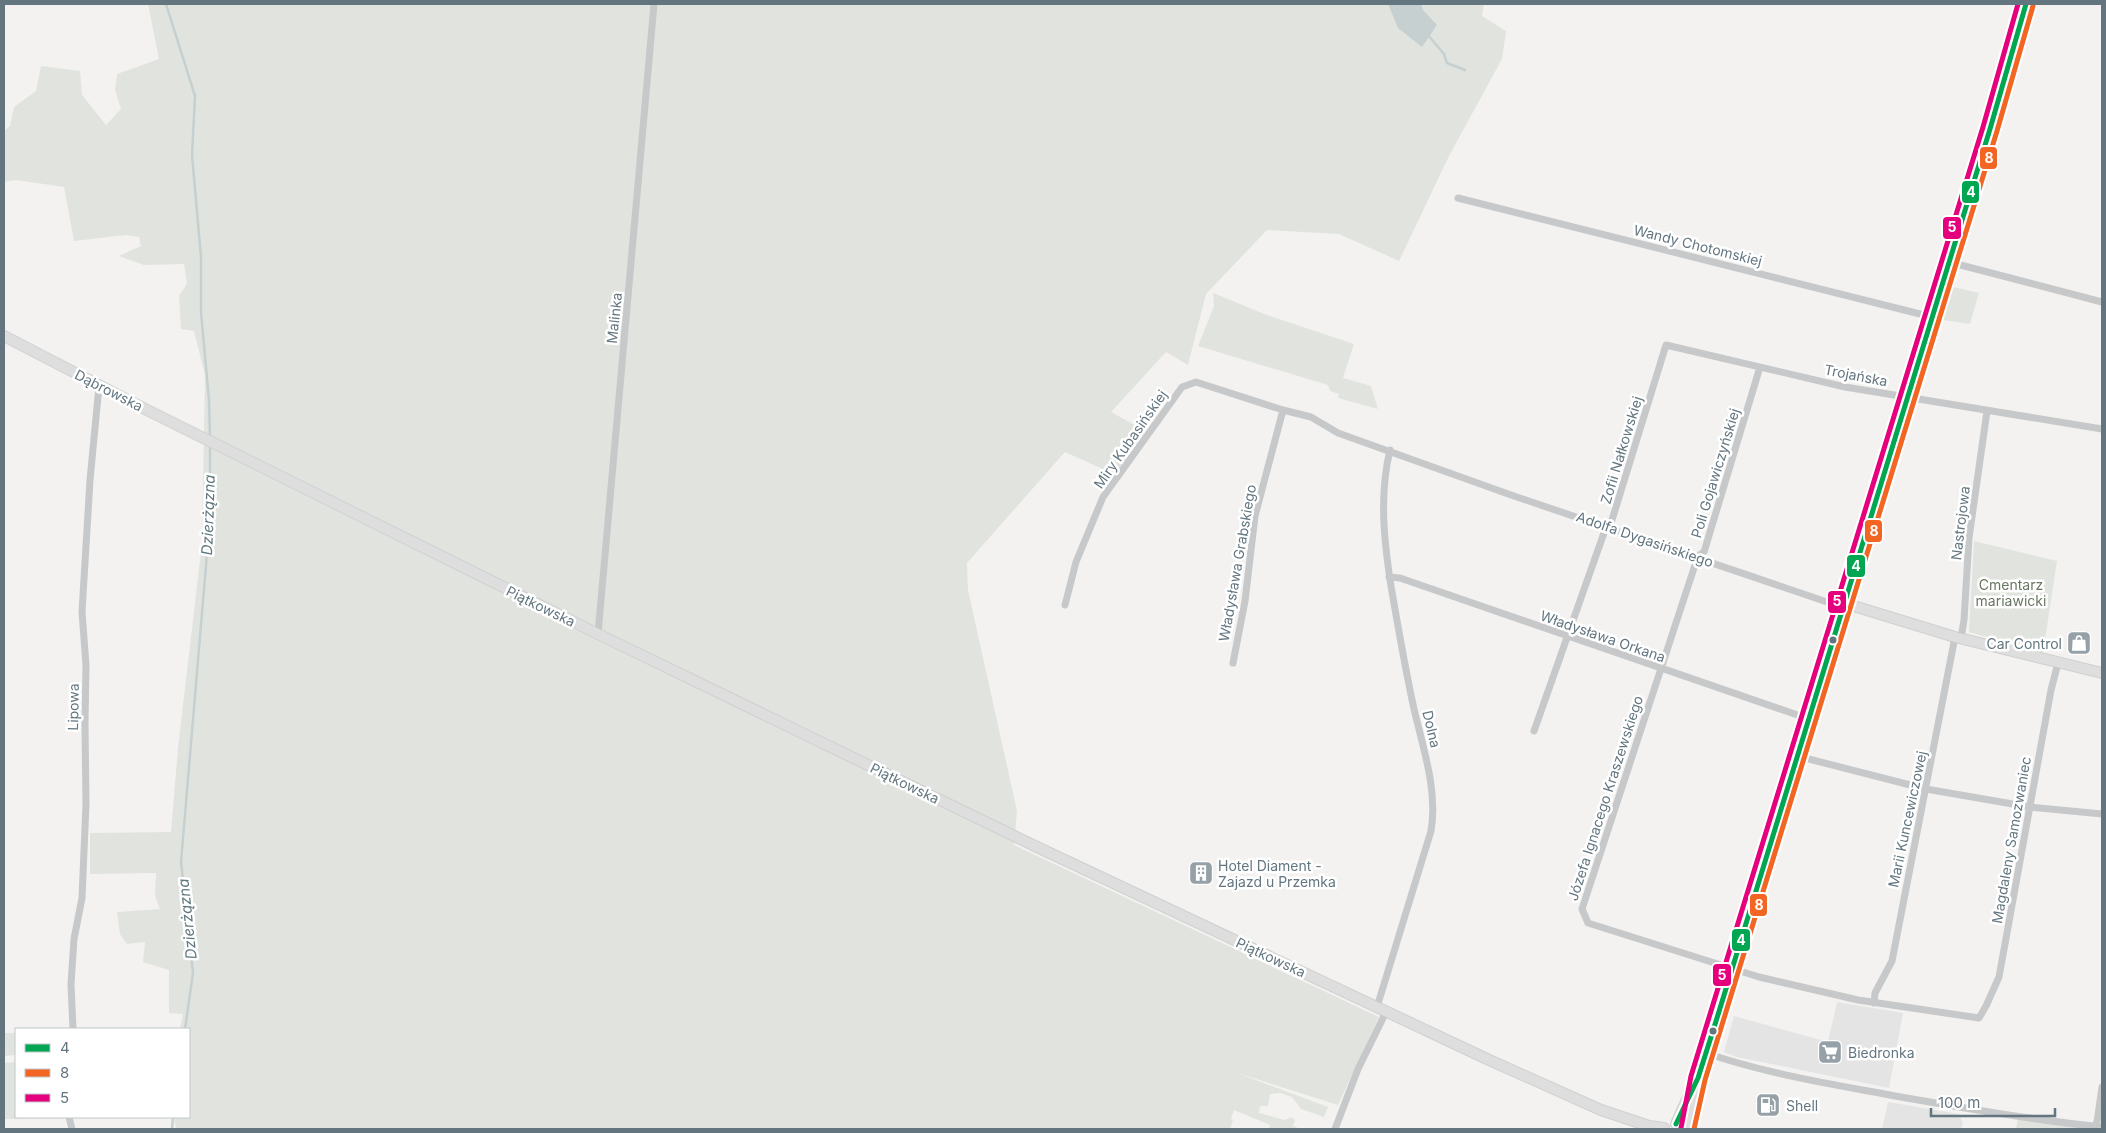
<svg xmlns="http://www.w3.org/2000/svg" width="2106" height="1133" font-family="Inter,sans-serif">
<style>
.built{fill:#e3e4e3}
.green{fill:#e1e4de}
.water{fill:#c6d0d1}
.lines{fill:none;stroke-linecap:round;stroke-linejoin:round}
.stream{stroke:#c6d0d1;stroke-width:2.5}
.secondary-casing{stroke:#cfd0d0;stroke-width:12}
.street{stroke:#c7c8c9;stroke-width:7}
.secondary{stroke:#dddedd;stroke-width:10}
.bus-1-casing{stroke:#fff;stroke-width:9}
.bus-2-casing{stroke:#fff;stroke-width:9}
.bus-3-casing{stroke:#fff;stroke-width:9}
.bus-1{stroke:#00a651;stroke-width:5}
.bus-2{stroke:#f26522;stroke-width:5}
.bus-3{stroke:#e5007d;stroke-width:5}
.bus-dot{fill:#637680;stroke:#fff;stroke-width:2}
.labels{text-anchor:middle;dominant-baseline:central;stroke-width:5;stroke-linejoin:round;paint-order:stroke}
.street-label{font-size:14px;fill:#637680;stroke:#fff}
.park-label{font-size:14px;fill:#687762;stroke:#fff}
.poi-label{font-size:14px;fill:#637680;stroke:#fff;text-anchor:start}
.water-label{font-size:15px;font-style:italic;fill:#5f787e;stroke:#fff}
.line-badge{stroke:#fff;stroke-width:2}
.badge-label{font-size:14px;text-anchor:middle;font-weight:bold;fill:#fff}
</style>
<rect width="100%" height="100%" fill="#f3f2f0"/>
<!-- built -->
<path class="built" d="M1837 1002 1903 1013 1889 1088 1737 1057 1724 1052 1734 1016 1828 1042Z
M1888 1102 1959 1114 1963 1123 1961 1129H1882Z"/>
<!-- green -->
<path class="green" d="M148 4H1484L1482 16 1506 31 1502 59 1449 156 1399 261 1339 234 1267 230 1206 294 1188 365 1166 352 1111 412 1144 430 1116 475 1065 452 967 563 968 590 1017 811 1014 845 1379 1017 1338 1105 1237 1073 1328 1107 1324 1117 1301 1109 1292 1097 1280 1093 1270 1094 1268 1106H1260L1259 1113 1285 1120 1291 1117 1295 1120 1293 1126 1301 1129H1269L1270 1125 1234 1110 1231 1119 1233 1120 1230 1129H1109L1102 1128V1129H176L174 1117H189V1029H180L183 1014 169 1013V970L143 962 145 942 127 944 120 934 117 912 160 909 155 896 156 873 90 874V833L171 832 178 748 202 543 205 375 194 331 181 329 179 296 187 284 184 264 144 265 119 256 141 246 139 237 126 235 74 241 64 187 16 180 4 182V131L10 126 14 107 36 91 41 66 80 71 82 95 106 125 121 109 115 90 117 74 159 59Z
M1953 287 1979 293 1970 324 1943 320Z
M1213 293 1267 315 1354 344 1343 378 1371 386 1378 409 1338 398 1339 394 1330 391 1328 385 1198 346 1214 306Z
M1974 541 2057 561 2043 653 1969 632Z
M4 1033H16V1055L4 1056Z
M16 1062V1117L65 1118 4 1119V1063Z
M2018 1119 2088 1128 2089 1129H2016Z"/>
<!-- water -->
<path class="water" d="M1388 4H1421L1423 10 1437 25 1422 47 1398 28Z"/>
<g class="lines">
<!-- stream -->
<path class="stream" d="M166 4 195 96 192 155 201 257V312L209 400 210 438
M1428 35 1444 54 1447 63 1465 70
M185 1029 193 973 181 862 210 518V443
M172 1129 173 1117"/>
<defs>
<path id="secondary" d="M4 336 147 410 598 634 1037 847 1487 1059 1601 1110 1649 1126 1664 1128
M1844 605 1857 607 1955 637 2102 673
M1676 1124 1690 1093
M1687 1128 1698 1078 1990 129 2026 4"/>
</defs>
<!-- secondary casing -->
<use href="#secondary" class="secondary-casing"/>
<!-- street -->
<path class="street" d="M1458 198 1932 317
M1949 262 2102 302
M1760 367 1704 552 1698 556 1696 562 1582 909 1588 923 1759 977 1858 1000 1979 1018 1986 1006 1999 977 2051 690 2058 663
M1389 577 1400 578 1809 719
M1065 605 1076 562 1103 497 1182 387 1196 382 1283 410 1311 417 1338 433 1511 495 1833 604 1844 605
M598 634 654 4
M1961 638 1964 620 1969 538 1987 411
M1233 663 1245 601 1255 516 1283 410
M1534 731 1605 530 1612 520 1666 345 1845 387 2102 429
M1797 756 1926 789 2030 807 2102 814
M1874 1003 1875 993 1892 961 1955 637
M1377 1007 1431 831C1438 791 1423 748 1414 709 1405 668 1398 627 1391 586 1384 541 1379 495 1390 450
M73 1029 71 984 74 939 82 898 86 804 85 724 86 665 82 612 90 480 99 386
M1706 1053C1767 1074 1831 1084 1895 1096 1964 1108 2033 1120 2102 1127
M69 1117 72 1129
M1335 1129 1358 1069 1386 1012
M2096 1129 2102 1087"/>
<!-- secondary -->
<use href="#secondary" class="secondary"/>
<defs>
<path id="bus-1" d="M1676 1124 1698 1078 1717 1018 1990 129 2026 4"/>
<path id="bus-2" d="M1694 1129 1705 1080 1997 131 2033 6"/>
<path id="bus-3" d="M1681 1128 1691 1076 1983 127 2018 4"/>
</defs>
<!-- bus-1 casing -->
<use href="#bus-1" class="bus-1-casing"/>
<!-- bus-2 casing -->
<use href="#bus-2" class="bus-2-casing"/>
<!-- bus-3 casing -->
<use href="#bus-3" class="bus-3-casing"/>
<!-- bus-1 -->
<use href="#bus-1" class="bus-1"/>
<!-- bus-2 -->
<use href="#bus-2" class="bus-2"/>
<!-- bus-3 -->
<use href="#bus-3" class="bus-3"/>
</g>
<!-- icons -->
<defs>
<symbol id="shop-square" viewBox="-11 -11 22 22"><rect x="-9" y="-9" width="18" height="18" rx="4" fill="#95a1a7" stroke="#fff"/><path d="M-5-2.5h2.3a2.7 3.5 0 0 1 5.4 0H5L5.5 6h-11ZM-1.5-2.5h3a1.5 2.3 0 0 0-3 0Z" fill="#fff"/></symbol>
<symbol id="building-square" viewBox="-11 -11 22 22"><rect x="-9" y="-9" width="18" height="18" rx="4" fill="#95a1a7" stroke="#fff"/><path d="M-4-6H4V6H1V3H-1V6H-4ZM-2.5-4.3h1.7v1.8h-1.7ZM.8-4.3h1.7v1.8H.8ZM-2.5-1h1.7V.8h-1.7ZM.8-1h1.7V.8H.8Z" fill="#fff"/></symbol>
<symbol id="supermarket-square" viewBox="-11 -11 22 22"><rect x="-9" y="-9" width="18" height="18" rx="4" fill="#95a1a7" stroke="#fff"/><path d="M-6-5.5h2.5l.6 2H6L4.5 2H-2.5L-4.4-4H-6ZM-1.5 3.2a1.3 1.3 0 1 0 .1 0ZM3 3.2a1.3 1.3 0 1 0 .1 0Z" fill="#fff"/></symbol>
<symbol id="fuel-square" viewBox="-11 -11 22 22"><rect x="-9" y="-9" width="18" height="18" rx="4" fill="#95a1a7" stroke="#fff"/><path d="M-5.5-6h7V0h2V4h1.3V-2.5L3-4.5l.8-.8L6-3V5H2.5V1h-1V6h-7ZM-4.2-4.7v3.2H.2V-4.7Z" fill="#fff"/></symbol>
</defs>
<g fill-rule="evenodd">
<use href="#shop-square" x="2065" y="629" width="28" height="28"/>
<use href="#building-square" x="1187" y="859" width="28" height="28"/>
<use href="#supermarket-square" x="1816" y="1038" width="28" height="28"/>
<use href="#fuel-square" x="1754" y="1091" width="28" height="28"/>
</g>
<!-- markers -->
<g class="bus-dot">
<circle cx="1833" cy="640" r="4.5"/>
<circle cx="1713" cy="1031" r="4.5"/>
</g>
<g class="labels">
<!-- street labels -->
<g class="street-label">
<text transform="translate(1698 245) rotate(14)">Wandy Chotomskiej</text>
<text transform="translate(614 318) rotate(-84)">Malinka</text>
<text transform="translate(1856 375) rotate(11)">Trojańska</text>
<text transform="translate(109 390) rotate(27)">Dąbrowska</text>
<text transform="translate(1130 439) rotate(-55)">Miry Kubasińskiej</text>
<text transform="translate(1621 450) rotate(-73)">Zofii Nałkowskiej</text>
<text transform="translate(1715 473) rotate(-73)">Poli Gojawiczyńskiej</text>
<text transform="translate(1960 523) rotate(-83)">Nastrojowa</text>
<text transform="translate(1645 539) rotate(19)">Adolfa Dygasińskiego</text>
<text transform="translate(1237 563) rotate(-80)">Władysława Grabskiego</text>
<text transform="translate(541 606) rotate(26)">Piątkowska</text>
<text transform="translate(1603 636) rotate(19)">Władysława Orkana</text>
<text transform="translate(73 707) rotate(-89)">Lipowa</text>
<text transform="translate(1432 729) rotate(77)">Dolna</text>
<text transform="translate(905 783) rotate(26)">Piątkowska</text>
<text transform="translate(1605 798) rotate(-72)">Józefa Ignacego Kraszewskiego</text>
<text transform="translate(1907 819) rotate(-78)">Marii Kuncewiczowej</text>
<text transform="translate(2011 840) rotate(-80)">Magdaleny Samozwaniec</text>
<text transform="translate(1271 957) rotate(25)">Piątkowska</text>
</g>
<!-- park labels -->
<g class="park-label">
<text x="2011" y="584">Cmentarz<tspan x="2011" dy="16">mariawicki</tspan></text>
</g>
<!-- poi labels -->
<g class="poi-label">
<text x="2062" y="643" text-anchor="end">Car Control</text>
<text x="1218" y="865">Hotel Diament -<tspan x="1218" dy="16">Zajazd u Przemka</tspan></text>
<text x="1848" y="1052">Biedronka</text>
<text x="1786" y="1105">Shell</text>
</g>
<!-- water labels -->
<g class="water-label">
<text transform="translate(208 515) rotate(-88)">Dzierżązna</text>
<text transform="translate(187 919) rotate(-96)">Dzierżązna</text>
</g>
</g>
<g class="line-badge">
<rect x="1979" y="146" width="19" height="24" rx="5" fill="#f26522"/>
<rect x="1961" y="180" width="19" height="24" rx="5" fill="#00a651"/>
<rect x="1942" y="216" width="20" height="24" rx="5" fill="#e5007d"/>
<rect x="1864" y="519" width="19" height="24" rx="5" fill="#f26522"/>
<rect x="1846" y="554" width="20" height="24" rx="5" fill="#00a651"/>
<rect x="1827" y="590" width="20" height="24" rx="5" fill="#e5007d"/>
<rect x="1749" y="893" width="19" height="24" rx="5" fill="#f26522"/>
<rect x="1731" y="928" width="20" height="24" rx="5" fill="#00a651"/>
<rect x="1712" y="963" width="20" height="24" rx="5" fill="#e5007d"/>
</g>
<g class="badge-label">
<text x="1989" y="163">8</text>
<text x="1971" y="197">4</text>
<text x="1952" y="232">5</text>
<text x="1874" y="536">8</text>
<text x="1856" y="571">4</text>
<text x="1837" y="606">5</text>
<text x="1759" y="910">8</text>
<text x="1741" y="945">4</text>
<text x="1722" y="980">5</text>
</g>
<!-- border -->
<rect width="2106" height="1133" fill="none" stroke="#637680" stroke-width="10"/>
<!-- legend -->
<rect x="15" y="1028" width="175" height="90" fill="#ffffff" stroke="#c1c8cc"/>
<rect x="25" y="1044" width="25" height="8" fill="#00a651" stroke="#c1c8cc"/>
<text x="60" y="1053" font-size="15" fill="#637680">4</text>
<rect x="25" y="1069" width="25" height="8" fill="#f26522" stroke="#c1c8cc"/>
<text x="60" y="1078" font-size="15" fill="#637680">8</text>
<rect x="25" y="1094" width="25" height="8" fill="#e5007d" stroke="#c1c8cc"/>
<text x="60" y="1103" font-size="15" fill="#637680">5</text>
<!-- scale -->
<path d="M1931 1108v8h124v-8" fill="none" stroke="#637680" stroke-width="2.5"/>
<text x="1938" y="1108" font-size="15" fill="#637680" stroke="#ffffff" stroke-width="4" paint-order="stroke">100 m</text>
</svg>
